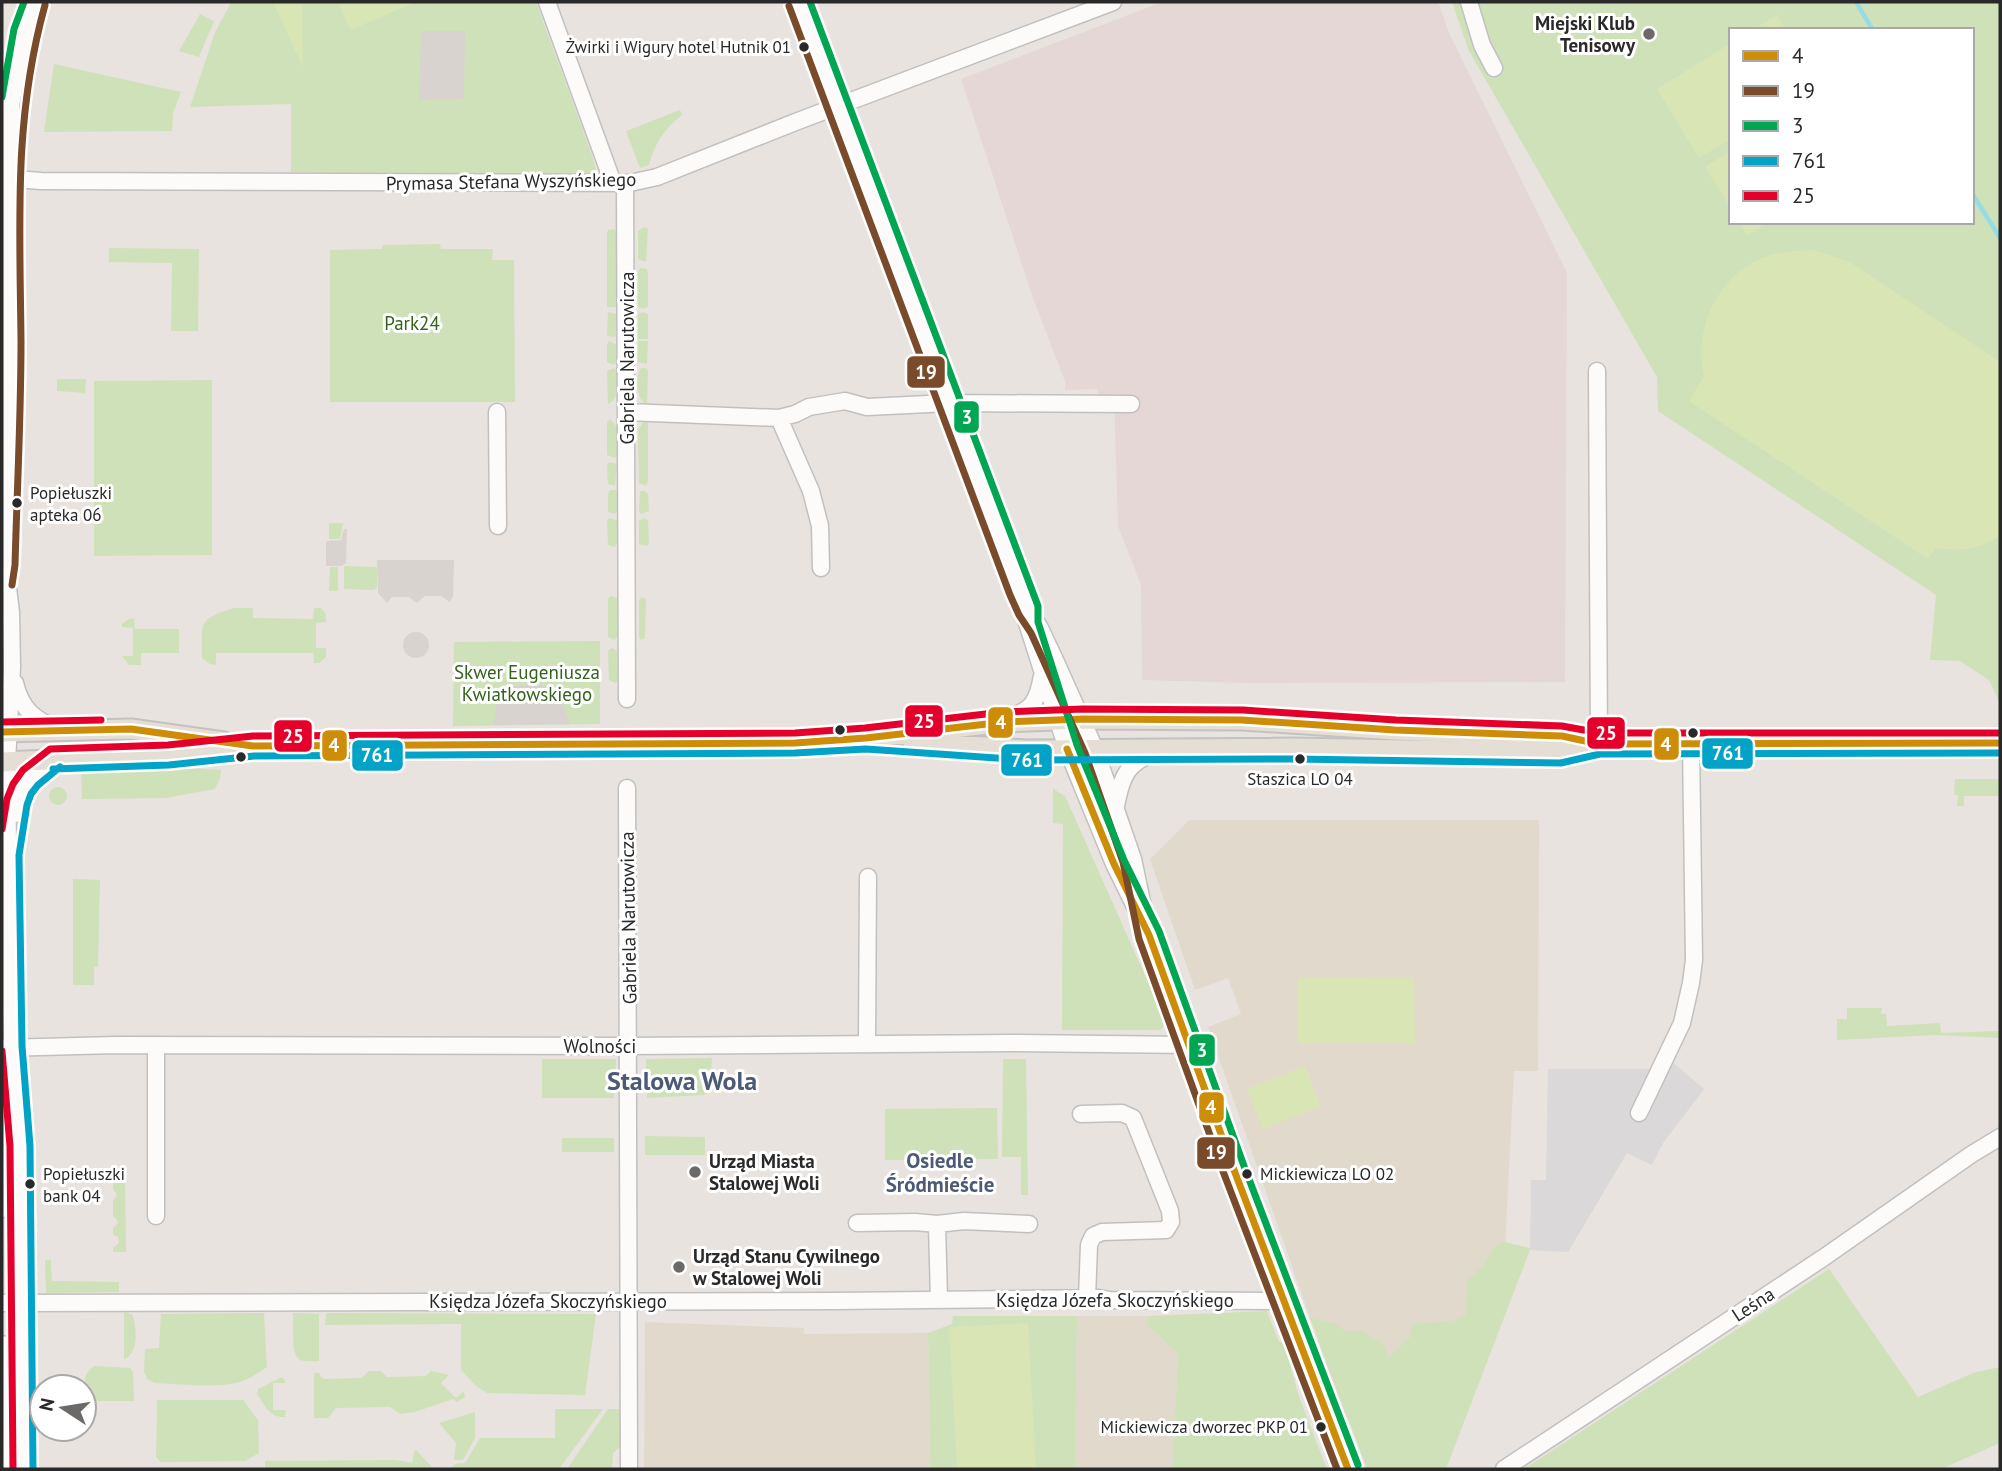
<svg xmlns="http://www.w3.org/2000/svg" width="2002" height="1471" font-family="'PT Sans',sans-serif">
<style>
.industrial{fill:#dbd8da}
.education{fill:#e2d9cd}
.medical{fill:#e5d7d6}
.green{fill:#cfe1b9;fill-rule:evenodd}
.pitch{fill:#dae5b6}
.plaza{fill:#d8d3ce}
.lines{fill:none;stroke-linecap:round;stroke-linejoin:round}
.stream{stroke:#96dce5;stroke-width:4.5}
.minor-casing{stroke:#c1c0c0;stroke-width:19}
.major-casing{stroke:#c4c2c0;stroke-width:23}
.minor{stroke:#fcfbfa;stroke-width:16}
.major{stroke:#e5ded4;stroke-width:19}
.bus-1-casing{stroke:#fff;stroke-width:12}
.bus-2-casing{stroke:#fff;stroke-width:12}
.bus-3-casing{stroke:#fff;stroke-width:12}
.bus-4-casing{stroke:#fff;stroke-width:12}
.bus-5-casing{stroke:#fff;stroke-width:12}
.bus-1{stroke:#ce8d08;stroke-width:7}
.bus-2{stroke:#7a4b2a;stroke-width:7}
.bus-3{stroke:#00a651;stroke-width:7}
.bus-4{stroke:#02a3c6;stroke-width:7}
.bus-5{stroke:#e4002b;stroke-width:7}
.poi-dot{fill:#6c6a68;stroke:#fff;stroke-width:2.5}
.bus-dot{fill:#292929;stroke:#fff;stroke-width:2.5}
.labels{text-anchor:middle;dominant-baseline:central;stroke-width:6;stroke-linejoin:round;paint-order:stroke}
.bus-label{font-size:17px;fill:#292929;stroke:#fff;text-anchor:start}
.poi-label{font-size:19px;font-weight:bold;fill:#292929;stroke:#fff;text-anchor:start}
.street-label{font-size:19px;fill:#292929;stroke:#fff}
.park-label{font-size:19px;fill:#35621d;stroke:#fff}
.neighbourhood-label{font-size:21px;font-weight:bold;fill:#4c5a77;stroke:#fff}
.district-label{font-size:26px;font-weight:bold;fill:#4c5a77;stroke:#fff}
.line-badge{stroke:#fff;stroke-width:2.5}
.badge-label{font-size:19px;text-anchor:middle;font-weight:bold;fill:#fff}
</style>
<rect width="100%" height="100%" fill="#e8e3de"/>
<!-- industrial -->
<path class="industrial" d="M1662 1053 1704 1089 1663 1143 1652 1165 1627 1153 1568 1252 1530 1250 1531 1180H1546L1548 1069H1653Z"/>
<!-- education -->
<path class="education" d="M1189 820H1539L1538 1071H1514L1505 1248 1468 1378 1345 1417 1208 1027 1241 1014 1228 978 1195 990 1150 859Z
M1077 1316H1148L1149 1325 1178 1354 1172 1469H1075Z
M645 1322 804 1328V1334L928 1333 930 1469H644Z"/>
<!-- medical -->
<path class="medical" d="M1162 2H1438L1450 35 1567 273 1565 682 1249 683 1142 680 1141 585 1118 526 1114 397 1099 396 1097 389 1065 390V381L1034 301 961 79Z"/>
<!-- green -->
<path class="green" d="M231 2H536L592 155 596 171 589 177 291 172V104L190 107 214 35Z
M1452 2H2000V704L1989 680 1960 661 1930 660 1936 595 1658 411 1657 377 1469 51ZM1731 30H1972V222H1731Z
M200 14 214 21 199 57 179 51Z
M54 64 181 92 173 113 172 131 44 132Z
M680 110 682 115C665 128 654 144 649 165L640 168 626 131Z
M644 227 648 228 646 262 638 259V231Z
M614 229 616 232V307H607V233L608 230Z
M440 244 441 249H493L492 260H514L515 402H330V250L382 249 383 245Z
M109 248 199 249 198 331H171L172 263 109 262Z
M640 268 647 269 648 274V307L643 309 638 307V272Z
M608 312 616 314V335L614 337 607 336Z
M643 312 648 314V339H638V314Z
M609 341 616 344 617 362 614 365 607 362V344Z
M638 341H648L647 364 638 362Z
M614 368 617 371C617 382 620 399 608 404L607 371Z
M641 368H646L648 371 647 405C636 399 635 378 641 368Z
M57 379H86L85 393 57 391Z
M212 380V555L94 556V381Z
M610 419 617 427 618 455 615 458 607 455V422Z
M645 420 648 422V482L646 486 639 483 638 430Z
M609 462 617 464 615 486 608 484 607 465Z
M610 490H616L617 493V511L615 514 608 512V494Z
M645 491 648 494 649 511 641 514 639 512 640 491Z
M609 518 617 520V543L615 547 608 545 607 521Z
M643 518 648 520 649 543 647 546 639 544V521Z
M329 523H343L340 539H329Z
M344 566 377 567V587L374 590 344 589Z
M330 567H338V591H329Z
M610 596 618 598V636L614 640 608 637V599Z
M641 597 646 599 645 638 641 640 639 637V601Z
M233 608H253V618L313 619 314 608H321L326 614V622L316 623V648H326V657L319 663H314L313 653H216V665L210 664 202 658C202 622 197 620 233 608Z
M134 618 135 629H179V653H141V665H129L122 656H133V628L122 627V624L129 619Z
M600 641V724L453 726 454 642Z
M612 648 617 651 618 681 615 683 609 680 608 651Z
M159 766 221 770 220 778 215 789 166 798 82 799 81 767Z
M1955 779H2000V796H1964V806H1957L1958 795H1954Z
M49 796a9 9 0 1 1 18 0a9 9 0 1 1-18 0Z
M1053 789 1065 796 1165 1020 1164 1026 1160 1030H1062L1063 824 1053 823Z
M73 879 100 880 98 967H94V985H73Z
M1847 1008H1882L1881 1014H1886L1887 1026 1940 1023 1941 1033 2000 1031V1038L1934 1035 1837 1040V1019H1847Z
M712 1058 710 1089 704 1095 647 1098 646 1059Z
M542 1059H616L614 1098H542Z
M1003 1059H1026L1028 1195H1021V1157H1002Z
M997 1108 998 1159 885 1160V1109Z
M645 1136 705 1137V1155H645Z
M562 1138H614V1152H562Z
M125 1178 126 1252H113V1248L119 1243 118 1237 113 1235V1228L118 1223 117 1220 113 1216V1201L117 1195 113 1189V1179Z
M1505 1242 1530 1248V1250L1446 1469H1367L1310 1318 1333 1323 1346 1331H1362L1384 1345 1388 1357 1410 1337 1411 1324 1452 1321 1466 1314 1467 1280 1483 1265 1494 1247Z
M45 1260H51L52 1281 119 1282V1292L46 1293Z
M1829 1269 1918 1397 1973 1373 2000 1367V1443L1941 1469H1524Z
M1267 1311 1279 1342H1284L1298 1394 1327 1469H1172L1178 1354 1148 1325V1316Z
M124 1312 132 1314C137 1327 139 1354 124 1359Z
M264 1313 267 1367C258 1373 248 1380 236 1383 211 1388 181 1384 156 1383L148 1380 144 1372 145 1349 159 1348 161 1314Z
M293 1313 319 1314V1361C314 1361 305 1362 300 1360 290 1355 294 1324 293 1313Z
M326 1313 596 1314 585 1395 487 1393 476 1386 461 1370V1324L325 1325Z
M953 1316H1077L1075 1469H930L928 1333 952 1324Z
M95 1366 130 1368 133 1372 134 1401H84C85 1387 81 1373 95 1366Z
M369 1371H381L387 1377 426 1376 431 1371 449 1375 441 1383 456 1398 464 1391 465 1397 457 1402 453 1399 415 1412 400 1414 390 1407 336 1408 328 1418H314V1373H319L323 1379 361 1378Z
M282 1377 286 1383H273V1410H286L285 1417C270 1418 264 1405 257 1394L258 1389Z
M157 1400H243L258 1420 259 1453 245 1461 161 1462 156 1457Z
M555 1409H603L559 1469H451L455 1464 465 1463 480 1438H555Z
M608 1409H622V1445L613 1453 612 1469H567Z
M475 1412V1438L463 1460H454L456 1443 439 1423Z
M415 1449 434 1469H265V1461L396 1460 412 1463Z"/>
<!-- pitch -->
<path class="pitch" d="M273 2H302L303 67Z
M338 2H416L350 30Z
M1777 15 1786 30H1753Z
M1731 43V139L1699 158 1657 89Z
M1731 151V208L1705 167Z
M1739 222H1769L1747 236Z
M1813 250 1848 261 2000 362V536C1980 550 1958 551 1935 548L1928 559 1689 401 1704 376C1694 334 1713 287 1750 264 1769 252 1791 251 1813 250Z
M1414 977 1415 1043 1298 1044V978Z
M1305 1066 1321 1106 1263 1129 1247 1089Z
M1028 1323 1036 1469H957L949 1327Z"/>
<!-- plaza -->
<path class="plaza" d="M421 31H465L464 99 419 100Z
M344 529H347L346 563 341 566H326V541L341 540Z
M377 560H454L453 597 450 602 441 596H425L417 603 409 597H392L387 603 378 593Z
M403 645a13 13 0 1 1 26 0a13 13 0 1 1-26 0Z
M531 684 541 685 555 693 562 701 570 724 493 725 497 703 505 692 514 686Z"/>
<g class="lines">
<!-- stream -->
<path class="stream" d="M1856 2 1873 30
M1972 193 2000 238"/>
<defs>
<path id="minor" d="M547 2 613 183
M799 2 1020 591 1028 610 1040 628 1055 660 1095 749 1133 859 1149 935
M1469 2 1482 45 1494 68
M2 178 41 181 630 183 657 177 798 121 1113 2
M625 184 627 699
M1597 371 1599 744
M497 412 498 526
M627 412 779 418 795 414 809 407 845 401 867 407 949 403 1131 404
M779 418 811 491 820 526 821 568
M1027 613V623L1067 749 1114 864 1149 935 1234 1170 1348 1469
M15 683C21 709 35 721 59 729
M1007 720C1032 708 1037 704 1042 676
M627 788 629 1469
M1116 806C1122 775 1127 762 1159 751
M15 814C19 787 33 775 53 759
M867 1043 868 877
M156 1045V1216
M2 1048 116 1045 629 1046 1011 1043 1189 1045
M2 1103 4 1146 2 1209
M1639 1113 1682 1023 1691 983 1694 960 1691 743
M1081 1114 1122 1113 1133 1118 1170 1211 1171 1222 1166 1230 1102 1232 1093 1236 1089 1245 1087 1298
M857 1223 915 1222 937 1224 939 1300
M937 1224 964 1221 1029 1224
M2 1303 834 1301 1099 1298 1110 1300 1284 1301
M2 1344 8 1469
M23 1469 20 1146 12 1047 9 927 7 762 12 667 11 612 5 565 6 503 10 396 11 105 24 32 35 2
M1504 1469 1823 1258 1972 1154 2000 1137"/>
<path id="major" d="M2 732 131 729 224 742
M913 742 1026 750 1294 748 1561 753 1599 744 2000 743
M2 762 169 755 253 746 795 743 866 738 1004 722 1083 719 1242 720 1395 730 1562 736 1599 744"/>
</defs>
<!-- minor casing -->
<use href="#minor" class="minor-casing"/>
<!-- major casing -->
<use href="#major" class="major-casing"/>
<!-- minor -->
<use href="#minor" class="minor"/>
<!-- major -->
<use href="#major" class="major"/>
<defs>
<path id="bus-1" d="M2 732 131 729 253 746 795 743 866 738 1004 722 1083 719 1242 720 1395 730 1562 736 1599 744 2000 743
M1067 749 1114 864 1149 935 1234 1170 1348 1469"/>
<path id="bus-2" d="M789 6 1010 595 1019 615 1031 633 1085 753 1123 862 1139 939 1224 1174 1337 1469
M12 585 15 565C17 491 21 417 21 342 20 225 13 120 45 5"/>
<path id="bus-3" d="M810 2 1038 606V622L1077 745 1124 860 1159 931 1244 1166 1358 1465
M2 97 14 29 24 2"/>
<path id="bus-4" d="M53 769 169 765 254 756 795 753 866 749 1026 760 1294 759 1561 763 1600 754 2000 753
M33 1469 30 1146 22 1046 19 855 27 805 31 794 38 785 60 767"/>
<path id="bus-5" d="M2 722 101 720
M2 829 7 799 13 784 23 770 50 749 168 745 253 736 795 733 865 728 1003 712 1083 709 1243 710 1396 720 1562 726 1600 733H2000
M2 1051 10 1146 13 1469"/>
</defs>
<!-- bus-1 casing -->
<use href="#bus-1" class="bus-1-casing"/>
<!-- bus-2 casing -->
<use href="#bus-2" class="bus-2-casing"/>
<!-- bus-3 casing -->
<use href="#bus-3" class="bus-3-casing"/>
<!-- bus-4 casing -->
<use href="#bus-4" class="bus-4-casing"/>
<!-- bus-5 casing -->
<use href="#bus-5" class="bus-5-casing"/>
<!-- bus-1 -->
<use href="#bus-1" class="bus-1"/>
<!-- bus-2 -->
<use href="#bus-2" class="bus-2"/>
<!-- bus-3 -->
<use href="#bus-3" class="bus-3"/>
<!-- bus-4 -->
<use href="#bus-4" class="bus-4"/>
<!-- bus-5 -->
<use href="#bus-5" class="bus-5"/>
</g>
<!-- markers -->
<g class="poi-dot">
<circle cx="1649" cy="34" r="7"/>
<circle cx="695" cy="1172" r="7"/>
<circle cx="679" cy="1267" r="7"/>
</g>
<g class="bus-dot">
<circle cx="804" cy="47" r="6"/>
<circle cx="17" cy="503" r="6"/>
<circle cx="840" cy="730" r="6"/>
<circle cx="1693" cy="733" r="6"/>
<circle cx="241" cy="757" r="6"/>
<circle cx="1300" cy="759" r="6"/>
<circle cx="1247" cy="1174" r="6"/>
<circle cx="30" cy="1184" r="6"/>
<circle cx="1321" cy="1427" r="6"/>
</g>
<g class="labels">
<!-- bus labels -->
<g class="bus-label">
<text x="791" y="47" text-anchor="end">Żwirki i Wigury hotel Hutnik 01</text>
<text x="30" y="493">Popiełuszki<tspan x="30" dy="22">apteka 06</tspan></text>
<text x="1300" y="779" text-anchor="middle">Staszica LO 04</text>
<text x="43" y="1174">Popiełuszki<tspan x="43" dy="22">bank 04</tspan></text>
<text x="1260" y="1174">Mickiewicza LO 02</text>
<text x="1308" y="1427" text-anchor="end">Mickiewicza dworzec PKP 01</text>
</g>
<!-- poi labels -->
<g class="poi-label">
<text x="1635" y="23" text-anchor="end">Miejski Klub<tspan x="1635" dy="22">Tenisowy</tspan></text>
<text x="709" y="1161">Urząd Miasta<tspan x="709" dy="22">Stalowej Woli</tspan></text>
<text x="693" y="1256">Urząd Stanu Cywilnego<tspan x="693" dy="22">w Stalowej Woli</tspan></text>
</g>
<!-- street labels -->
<g class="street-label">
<text transform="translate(511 181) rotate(-1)">Prymasa Stefana Wyszyńskiego</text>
<text transform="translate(627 358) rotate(-90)">Gabriela Narutowicza</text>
<text transform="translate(628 918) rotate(-91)">Gabriela Narutowicza</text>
<text x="600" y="1046">Wolności</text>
<text x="1115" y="1300">Księdza Józefa Skoczyńskiego</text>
<text x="548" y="1301">Księdza Józefa Skoczyńskiego</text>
<text transform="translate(1753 1304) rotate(-33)">Leśna</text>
</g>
<!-- park labels -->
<g class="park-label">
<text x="412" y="323">Park24</text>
<text x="527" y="672">Skwer Eugeniusza<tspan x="527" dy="22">Kwiatkowskiego</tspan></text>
</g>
<!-- neighbourhood labels -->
<g class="neighbourhood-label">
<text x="940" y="1160">Osiedle<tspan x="940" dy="24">Śródmieście</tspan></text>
</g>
<!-- district labels -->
<g class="district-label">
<text x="682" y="1080">Stalowa Wola</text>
</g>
</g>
<g class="line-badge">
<rect x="906" y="355" width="40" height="34" rx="7" fill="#7a4b2a"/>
<rect x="953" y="400" width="27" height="34" rx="7" fill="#00a651"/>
<rect x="904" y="704" width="40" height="34" rx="7" fill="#e4002b"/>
<rect x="987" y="706" width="27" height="33" rx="7" fill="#ce8d08"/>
<rect x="1586" y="716" width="40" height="34" rx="7" fill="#e4002b"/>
<rect x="273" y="719" width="40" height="34" rx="7" fill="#e4002b"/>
<rect x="1653" y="727" width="27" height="34" rx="7" fill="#ce8d08"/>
<rect x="321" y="729" width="27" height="33" rx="7" fill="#ce8d08"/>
<rect x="1701" y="737" width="53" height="33" rx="7" fill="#02a3c6"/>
<rect x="351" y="739" width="53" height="33" rx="7" fill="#02a3c6"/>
<rect x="1000" y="743" width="53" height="34" rx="7" fill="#02a3c6"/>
<rect x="1188" y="1033" width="28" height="34" rx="7" fill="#00a651"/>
<rect x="1198" y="1091" width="27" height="33" rx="7" fill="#ce8d08"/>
<rect x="1196" y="1136" width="40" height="34" rx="7" fill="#7a4b2a"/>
</g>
<g class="badge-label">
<text x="926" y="379">19</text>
<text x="967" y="424">3</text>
<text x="924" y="728">25</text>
<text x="1001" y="729">4</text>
<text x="1606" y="740">25</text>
<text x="293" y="743">25</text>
<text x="1666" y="751">4</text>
<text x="334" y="752">4</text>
<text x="1728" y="760">761</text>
<text x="377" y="762">761</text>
<text x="1027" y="767">761</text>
<text x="1202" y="1057">3</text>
<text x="1211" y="1114">4</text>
<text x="1216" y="1159">19</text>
</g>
<!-- border -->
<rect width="2002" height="1471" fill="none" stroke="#292929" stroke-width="7"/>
<!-- legend -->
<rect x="1729" y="28" width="245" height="196" fill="#ffffff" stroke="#a9a9a9" stroke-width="2"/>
<rect x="1743" y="51" width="35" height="10" fill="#ce8d08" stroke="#a9a9a9" stroke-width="2"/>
<text x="1792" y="63" font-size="21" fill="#292929">4</text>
<rect x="1743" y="86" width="35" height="10" fill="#7a4b2a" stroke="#a9a9a9" stroke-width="2"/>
<text x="1792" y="98" font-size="21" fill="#292929">19</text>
<rect x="1743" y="121" width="35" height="10" fill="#00a651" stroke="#a9a9a9" stroke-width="2"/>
<text x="1792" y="133" font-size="21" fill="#292929">3</text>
<rect x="1743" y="156" width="35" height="10" fill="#02a3c6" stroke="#a9a9a9" stroke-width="2"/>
<text x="1792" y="168" font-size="21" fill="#292929">761</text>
<rect x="1743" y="191" width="35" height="10" fill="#e4002b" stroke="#a9a9a9" stroke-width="2"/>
<text x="1792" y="203" font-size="21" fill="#292929">25</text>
<!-- north arrow -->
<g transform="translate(63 1408) rotate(282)"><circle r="33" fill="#ffffff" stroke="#a9a9a9" stroke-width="2"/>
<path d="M0-5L12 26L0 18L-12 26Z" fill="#6c6a68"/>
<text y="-10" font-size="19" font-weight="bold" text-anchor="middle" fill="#292929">N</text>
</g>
</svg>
